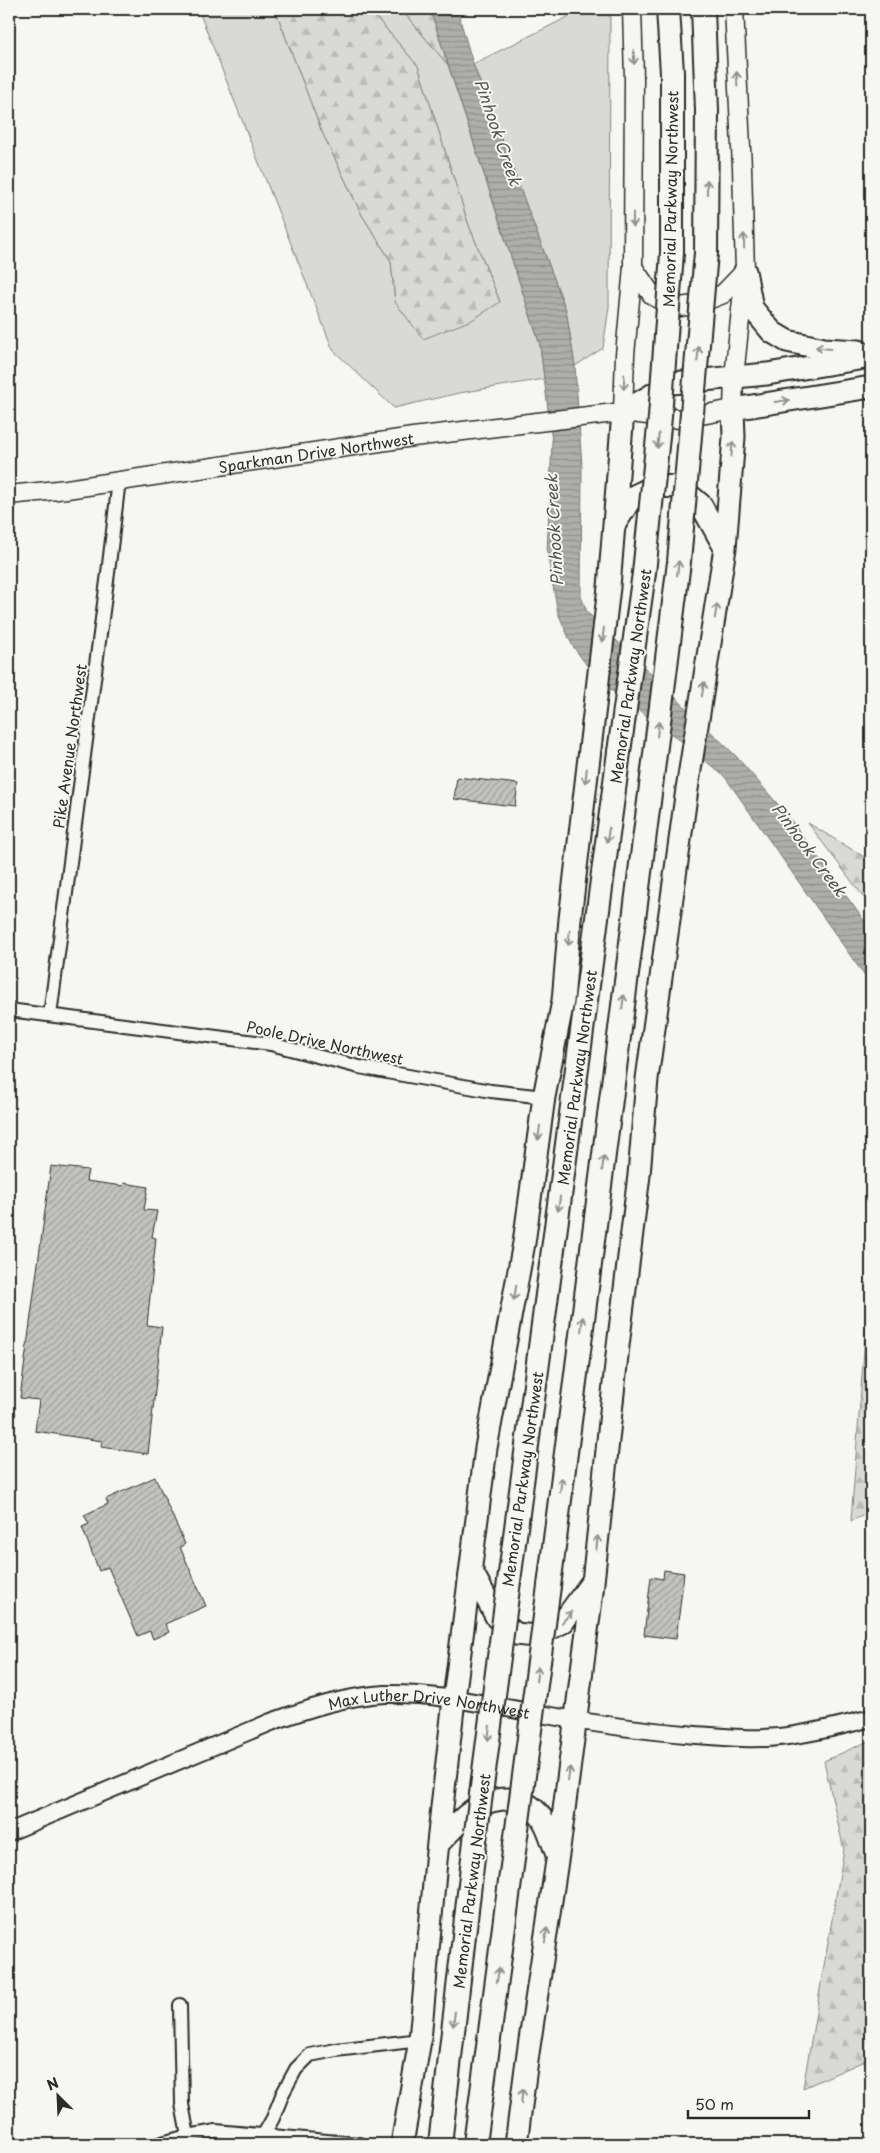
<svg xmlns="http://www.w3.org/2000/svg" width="880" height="2153" font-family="'Playpen Sans',sans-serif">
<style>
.green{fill:#d9d9d5;stroke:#828280}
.forest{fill:url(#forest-firs);stroke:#828280}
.water{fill:url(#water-rules);stroke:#7a7a78}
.building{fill:url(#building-hatch);stroke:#2b2b2b}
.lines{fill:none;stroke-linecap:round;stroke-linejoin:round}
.minor-casing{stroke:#2b2b2b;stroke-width:16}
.tertiary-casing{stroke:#2b2b2b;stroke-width:20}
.secondary-casing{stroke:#2b2b2b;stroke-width:21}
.trunk-casing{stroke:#2b2b2b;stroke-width:25}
.motorway-casing{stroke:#2b2b2b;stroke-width:26}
.minor{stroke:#f6f6f2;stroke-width:12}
.tertiary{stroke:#f6f6f2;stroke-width:16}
.secondary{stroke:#f6f6f2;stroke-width:18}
.trunk{stroke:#f6f6f2;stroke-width:21}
.motorway{stroke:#f6f6f2;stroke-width:22}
.motorway-bridge-casing{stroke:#2b2b2b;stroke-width:26;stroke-linecap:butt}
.motorway-bridge{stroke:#f6f6f2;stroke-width:22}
.oneway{stroke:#90908e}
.labels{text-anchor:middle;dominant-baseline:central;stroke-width:4;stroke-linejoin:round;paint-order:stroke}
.street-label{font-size:15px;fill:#2b2b2b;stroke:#f6f6f2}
.water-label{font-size:16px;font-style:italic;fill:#525251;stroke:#f6f6f2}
</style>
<defs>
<pattern id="forest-firs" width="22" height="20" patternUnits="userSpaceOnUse" patternTransform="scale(1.25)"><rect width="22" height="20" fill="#d9d9d5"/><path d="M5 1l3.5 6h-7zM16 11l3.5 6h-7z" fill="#babab7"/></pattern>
<pattern id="water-rules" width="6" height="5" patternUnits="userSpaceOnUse" patternTransform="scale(1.25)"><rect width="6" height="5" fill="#aeaeab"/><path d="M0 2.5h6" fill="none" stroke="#8e8e8b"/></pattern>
<pattern id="building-hatch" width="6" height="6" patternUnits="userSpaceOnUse" patternTransform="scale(1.25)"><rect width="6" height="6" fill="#c3c3c0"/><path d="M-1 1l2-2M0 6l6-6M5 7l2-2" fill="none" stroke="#9f9f9c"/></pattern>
</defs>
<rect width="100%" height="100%" fill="#f6f6f2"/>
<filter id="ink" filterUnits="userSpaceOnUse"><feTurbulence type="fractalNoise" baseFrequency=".02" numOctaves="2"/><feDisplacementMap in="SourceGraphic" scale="10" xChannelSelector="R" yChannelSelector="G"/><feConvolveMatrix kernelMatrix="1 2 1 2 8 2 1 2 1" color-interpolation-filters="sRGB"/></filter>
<g filter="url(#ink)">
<!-- green -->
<path class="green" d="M198 9H275L322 132 362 215 391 261 395 302H500L468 223 418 66 369 9H401L448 65 540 345 544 379 459 393 394 408 333 350Z
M584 9H610L609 307 603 348 575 366 566 310 473 64Z"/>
<!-- forest -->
<path class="forest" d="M275 9H369L418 66 468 223 500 302 472 320 423 339 395 302 391 261 362 215 322 132Z
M401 9H430L448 65Z
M808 823 871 861V907Z
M871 1258V1512L851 1521Z
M871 1740V2058L803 2088 844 1850 824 1761Z"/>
<!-- water -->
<path class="water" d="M430 9H457L473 64 566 310 575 366 582 466 581 596 587 612 736 756 788 816 871 930V985L725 777 684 743 612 691 588 667 572 645 558 613 547 553 552 442 540 345Z"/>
<!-- building -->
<path class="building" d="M457 777 518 784 515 806 454 799Z
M51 1166 88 1170 86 1181 123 1186 124 1183 148 1187 144 1210 157 1211 152 1237 156 1238 147 1325 162 1327 148 1454 101 1447 102 1441 35 1431 39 1400 20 1398Z
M155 1477 185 1544 180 1547 206 1606 165 1624 169 1632 153 1639 150 1631 138 1636 108 1567 99 1571 82 1527 89 1524 84 1515 108 1504 106 1499Z
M664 1570 684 1573 676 1639 644 1635 651 1577 663 1579Z"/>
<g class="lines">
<defs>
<path id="minor" d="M9 1010 271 1044 359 1067 491 1091 544 1097
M50 1015 108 573 119 480
M180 2005 182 2104 188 2136
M158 2144 188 2136 216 2131 360 2144
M262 2144 263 2136 273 2118 283 2093 296 2069 310 2055 336 2050 420 2040"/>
<g id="tertiary">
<path id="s1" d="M9 1832 271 1722C307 1709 346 1696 385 1694 439 1693 493 1706 546 1715 595 1724 646 1731 696 1735 723 1737 751 1740 779 1737 810 1734 841 1726 871 1718"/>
</g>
<g id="secondary">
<path d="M633 267 652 295 672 308 695 305 723 294 745 271"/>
<path d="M623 412 625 355 633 267 634 78 632 9"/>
<path id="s2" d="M9 495 67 489 413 437 529 423 623 412 680 419 733 409 734 377 745 271 742 167 734 9"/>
</g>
<path id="trunk" d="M745 271 752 308 772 332 787 341 824 349 859 351
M615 524 632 497 655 486 680 487 701 505 725 548
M471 1570 497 1618 516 1634 535 1636 563 1622 592 1582
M438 1844C448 1834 457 1823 468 1814 486 1798 516 1792 535 1810 547 1821 551 1839 557 1855
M402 2144 420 2040 436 1861 454 1699 486 1448 524 1243 544 1097 563 1001 570 919 609 587 623 412 672 383 767 374 871 357
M516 2144 527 2060 560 1841 592 1592 618 1346 639 1175 647 1079 687 789 725 548 734 437 733 409 871 387"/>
<g id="motorway">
<path d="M668 9 672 73V253"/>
<path d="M703 9 707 110 706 253"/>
<path id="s3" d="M509 1581 619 752"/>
<path d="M549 1586 652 778"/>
<path d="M440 2144 476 1832"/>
<path d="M475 2144 515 1844"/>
</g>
</defs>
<!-- minor casing -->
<use href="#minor" class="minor-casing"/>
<!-- tertiary casing -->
<use href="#tertiary" class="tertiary-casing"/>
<!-- secondary casing -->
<use href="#secondary" class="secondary-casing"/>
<!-- trunk casing -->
<use href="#trunk" class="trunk-casing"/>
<!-- motorway casing -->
<use href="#motorway" class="motorway-casing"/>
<!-- minor -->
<use href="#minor" class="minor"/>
<!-- tertiary -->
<use href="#tertiary" class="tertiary"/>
<!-- secondary -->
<use href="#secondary" class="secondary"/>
<!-- trunk -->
<use href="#trunk" class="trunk"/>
<!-- motorway -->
<use href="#motorway" class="motorway"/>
<defs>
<path id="motorway-bridge" d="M619 752 644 573 660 417 672 253
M652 778 679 562 706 253
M476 1832 509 1581
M515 1844 549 1586"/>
</defs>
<!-- motorway-bridge casing -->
<use href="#motorway-bridge" class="motorway-bridge-casing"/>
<!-- motorway-bridge -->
<use href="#motorway-bridge" class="motorway-bridge"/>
</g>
<!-- one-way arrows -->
<defs><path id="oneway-shaft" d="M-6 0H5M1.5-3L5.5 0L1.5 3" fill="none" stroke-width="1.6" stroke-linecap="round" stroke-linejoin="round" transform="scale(1.25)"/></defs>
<g class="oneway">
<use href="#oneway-shaft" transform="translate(634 57) rotate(88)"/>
<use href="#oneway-shaft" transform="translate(737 79) rotate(-93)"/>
<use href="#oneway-shaft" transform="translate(707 187) rotate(-90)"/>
<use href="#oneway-shaft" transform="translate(633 220) rotate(90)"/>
<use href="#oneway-shaft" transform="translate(744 241) rotate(-91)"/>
<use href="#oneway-shaft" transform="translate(823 348) rotate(-173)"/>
<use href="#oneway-shaft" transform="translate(698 354) rotate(-85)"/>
<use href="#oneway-shaft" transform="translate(624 382) rotate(92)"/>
<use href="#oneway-shaft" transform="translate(782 401) rotate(-8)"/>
<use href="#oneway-shaft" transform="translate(658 441) rotate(96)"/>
<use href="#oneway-shaft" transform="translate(732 449) rotate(-85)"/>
<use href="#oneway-shaft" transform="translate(678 568) rotate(-83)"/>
<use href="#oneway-shaft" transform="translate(716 611) rotate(-81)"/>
<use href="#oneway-shaft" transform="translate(603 635) rotate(97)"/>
<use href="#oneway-shaft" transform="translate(703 689) rotate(-81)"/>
<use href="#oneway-shaft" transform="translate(658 729) rotate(-83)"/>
<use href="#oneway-shaft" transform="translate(586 776) rotate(96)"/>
<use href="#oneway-shaft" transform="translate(608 835) rotate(98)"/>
<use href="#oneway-shaft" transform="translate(569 938) rotate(95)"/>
<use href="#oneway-shaft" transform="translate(623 1002) rotate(-83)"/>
<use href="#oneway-shaft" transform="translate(539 1133) rotate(98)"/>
<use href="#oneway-shaft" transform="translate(603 1163) rotate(-83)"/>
<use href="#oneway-shaft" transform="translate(559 1204) rotate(98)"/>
<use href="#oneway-shaft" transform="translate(515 1293) rotate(100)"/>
<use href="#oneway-shaft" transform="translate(582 1324) rotate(-83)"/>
<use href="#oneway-shaft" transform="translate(561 1485) rotate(-83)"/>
<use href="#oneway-shaft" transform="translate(597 1543) rotate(-84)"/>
<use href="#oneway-shaft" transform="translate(567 1617) rotate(-49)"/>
<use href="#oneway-shaft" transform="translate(537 1674) rotate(-83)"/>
<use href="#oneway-shaft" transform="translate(489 1733) rotate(97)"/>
<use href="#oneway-shaft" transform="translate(569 1774) rotate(-82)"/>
<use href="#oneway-shaft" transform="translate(546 1935) rotate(-81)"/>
<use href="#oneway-shaft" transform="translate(498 1975) rotate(-82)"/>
<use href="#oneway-shaft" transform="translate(454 2019) rotate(97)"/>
<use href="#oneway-shaft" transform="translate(522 2096) rotate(-83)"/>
</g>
</g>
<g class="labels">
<!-- street labels -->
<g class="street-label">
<text transform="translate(670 199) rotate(-89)">Memorial Parkway Northwest</text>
<text stroke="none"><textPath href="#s2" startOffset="310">Sparkman Drive Northwest</textPath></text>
<text transform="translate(630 676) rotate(-82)">Memorial Parkway Northwest</text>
<text transform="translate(69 746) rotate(-82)">Pike Avenue Northwest</text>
<text transform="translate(325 1042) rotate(12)">Poole Drive Northwest</text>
<text stroke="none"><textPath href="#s3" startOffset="508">Memorial Parkway Northwest</textPath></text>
<text transform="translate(522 1479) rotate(-82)">Memorial Parkway Northwest</text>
<text stroke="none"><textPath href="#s1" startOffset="446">Max Luther Drive Northwest</textPath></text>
<text transform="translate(471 1881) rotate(-83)">Memorial Parkway Northwest</text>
</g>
<!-- water labels -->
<g class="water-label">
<text transform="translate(499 132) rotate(71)">Pinhook Creek</text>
<text transform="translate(553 530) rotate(-93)">Pinhook Creek</text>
<text transform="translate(810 849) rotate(53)">Pinhook Creek</text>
</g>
</g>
<!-- margin -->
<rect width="880" height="2153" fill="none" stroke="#f6f6f2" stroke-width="30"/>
<rect x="15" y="15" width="850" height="2123" fill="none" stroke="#2b2b2b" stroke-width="2" filter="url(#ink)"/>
<!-- north arrow -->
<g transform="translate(58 2096) rotate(336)" stroke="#f6f6f2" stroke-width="4" paint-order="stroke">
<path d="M0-4L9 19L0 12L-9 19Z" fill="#2b2b2b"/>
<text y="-8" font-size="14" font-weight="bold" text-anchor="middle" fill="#2b2b2b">N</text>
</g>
<!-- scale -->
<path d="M688 2110v8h121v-8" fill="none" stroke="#2b2b2b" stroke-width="2.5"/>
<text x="695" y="2110" font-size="15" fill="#2b2b2b" stroke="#f6f6f2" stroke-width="4" paint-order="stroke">50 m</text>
</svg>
